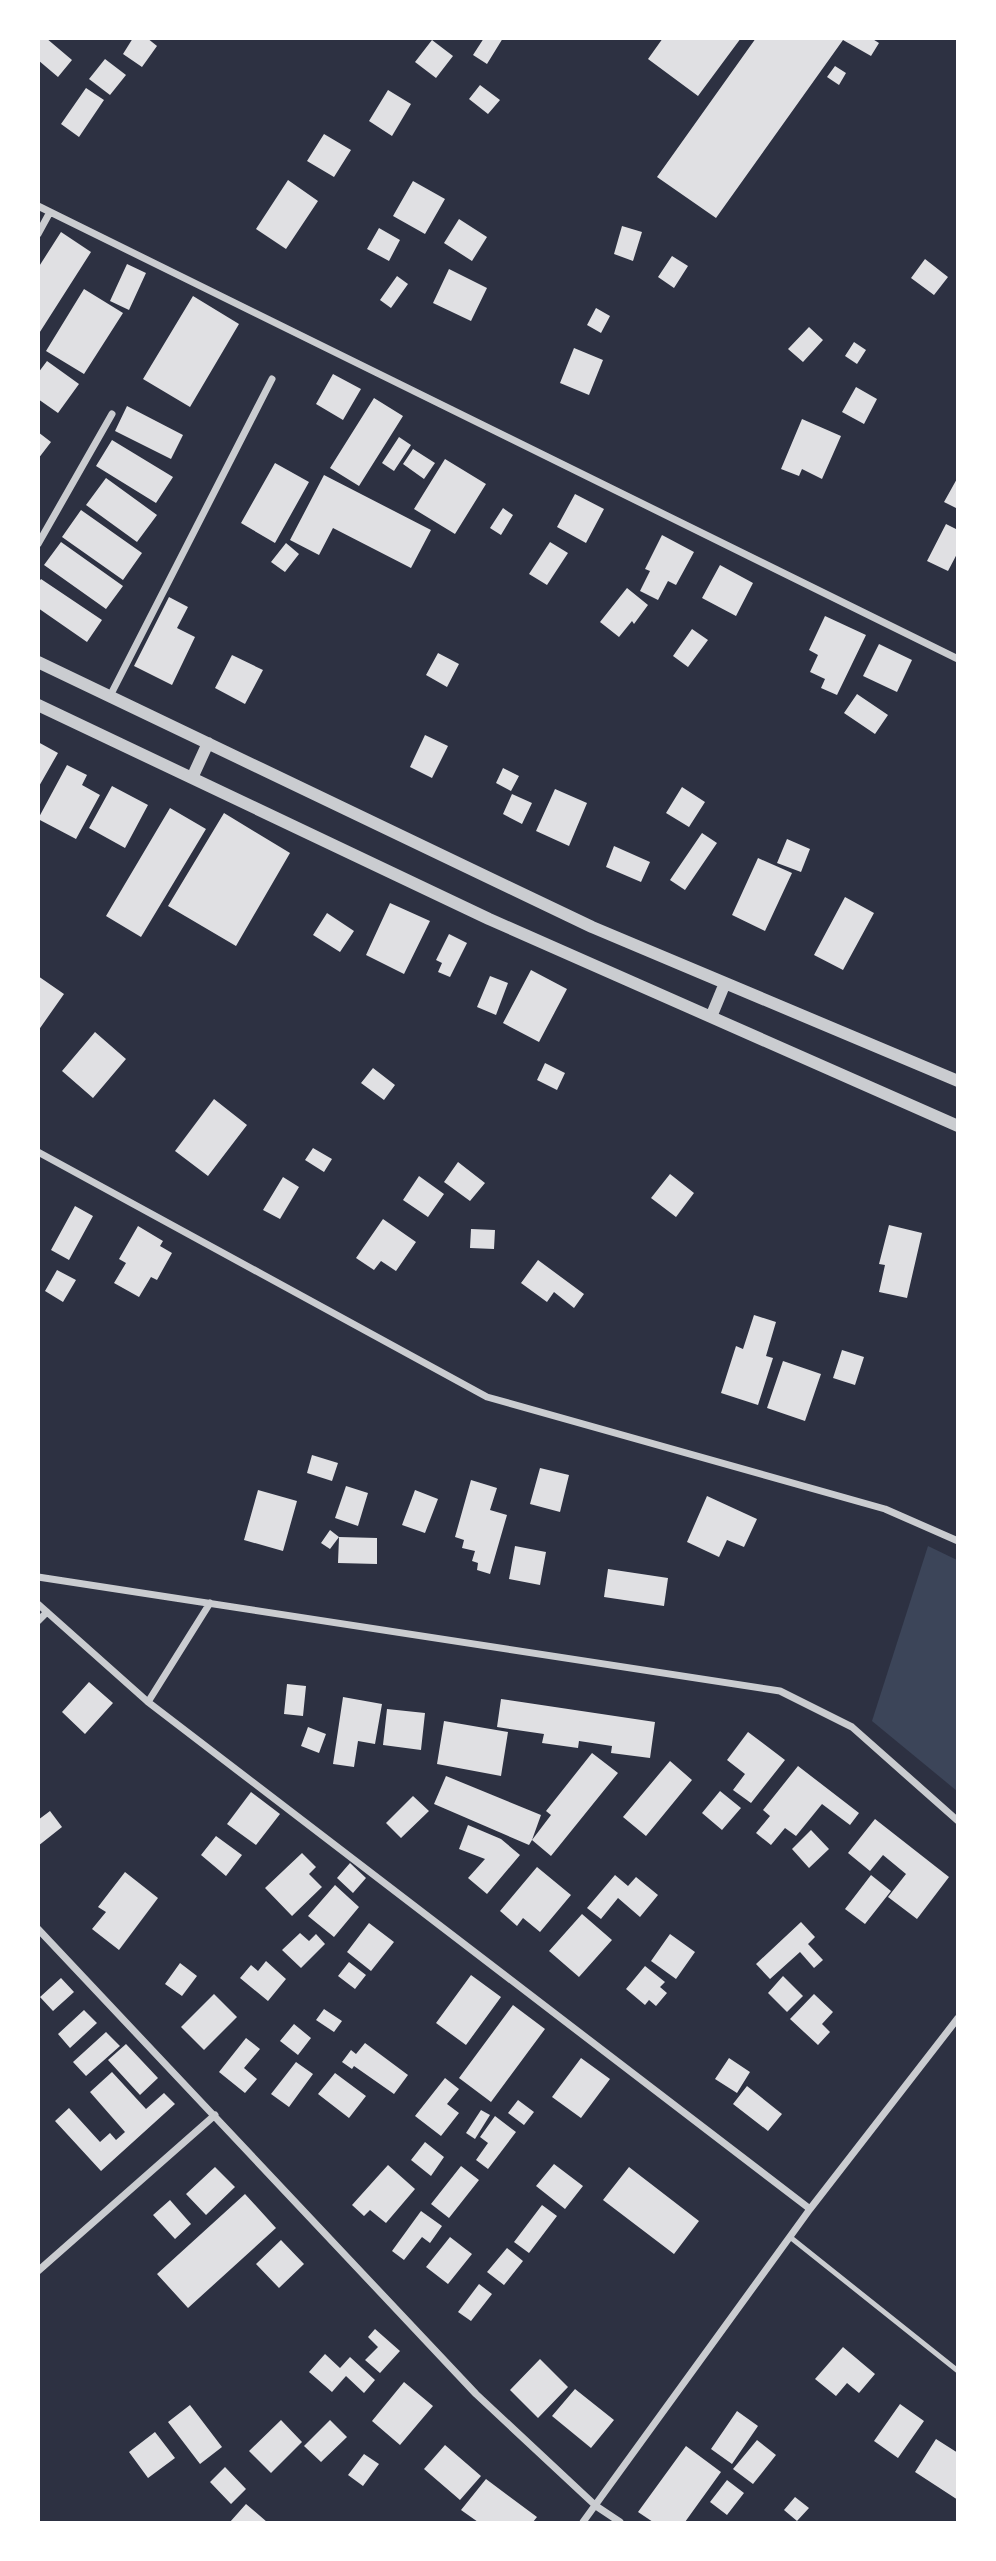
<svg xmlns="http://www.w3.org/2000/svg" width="996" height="2561" font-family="Commissioner,sans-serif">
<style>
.green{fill:#3c4559}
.building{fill:#e0e0e3}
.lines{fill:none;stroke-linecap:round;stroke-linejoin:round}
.service{stroke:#caccd0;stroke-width:5}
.minor{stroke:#caccd0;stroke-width:7}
.tertiary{stroke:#caccd0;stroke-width:12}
</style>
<rect width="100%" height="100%" fill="#2d3142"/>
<!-- green -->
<path class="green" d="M928 1546 957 1560V1791L872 1721Z"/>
<!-- building -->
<path class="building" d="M38 38H46L72 60 58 77 38 60Z
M133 38H147L157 46 142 67 123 54Z
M484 38H503L487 64 473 55Z
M663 38H741L698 96 648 59Z
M756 38H871L879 43 871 56 843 40 716 218 657 177Z
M432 40 453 56 436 78 415 62Z
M105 59 126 75 110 95 89 79Z
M835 66 846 73 839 85 827 77Z
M480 85 500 100 488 114 469 99Z
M86 88 104 100 79 137 61 124Z
M388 90 411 104 392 136 369 121Z
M324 134 351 150 334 177 307 161Z
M288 180 318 201 286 249 256 229Z
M413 181 445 199 425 234 393 216Z
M459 219 487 237 472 261 444 243Z
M622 226 642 232 633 261 614 254Z
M379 228 400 240 389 261 367 249Z
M61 232 91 252 38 335V268Z
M672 256 688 266 674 288 658 277Z
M925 259 948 277 934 295 911 278Z
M127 264 146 273 129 310 110 301Z
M449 269 487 288 471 321 433 303Z
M397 276 408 284 391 308 380 300Z
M84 289 123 313 84 374 46 351Z
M193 296 239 324 190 407 143 379Z
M596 308 610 316 601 333 587 325Z
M809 327 823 340 803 362 788 349Z
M854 342 866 350 857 364 845 356Z
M574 348 603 360 589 395 560 383Z
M47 361 79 384 58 413 38 399V373Z
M333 374 361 389 343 420 316 404Z
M856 387 877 399 864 424 842 412Z
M374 398 403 416 359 486 330 468Z
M127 406 183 435 171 459 115 431Z
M802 419 841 436 822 479 802 469 799 476 781 469Z
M38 432 51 442 38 459Z
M399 437 411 445 394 471 382 463Z
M112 440 173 477 156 503 96 466Z
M413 449 435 463 424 479 403 464Z
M445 459 486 484 455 534 414 509Z
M275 463 309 482 275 543 241 523Z
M324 475 431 530 411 568 333 528 319 555 290 540Z
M958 477V509L944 502Z
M106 478 157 515 137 542 86 505Z
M575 494 604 509 586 543 557 527Z
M503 508 513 515 501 535 490 528Z
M81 510 142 553 123 580 62 537Z
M946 524 958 530V552L948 571 927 561Z
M662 535 694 552 676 585 668 581 658 600 640 591 650 571 645 569Z
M61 542 123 586 106 609 44 565Z
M550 542 568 553 547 585 529 574Z
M286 543 299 554 285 572 271 562Z
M720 565 753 583 736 616 702 598Z
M41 579 102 620 87 642 38 608V583Z
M627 588 648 605 634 624 632 621 619 637 600 622Z
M169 597 188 607 177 628 195 637 172 685 134 666Z
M825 616 866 635 837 695 821 688 825 679 810 672 818 655 809 650Z
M692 629 708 640 688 667 673 656Z
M879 644 912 660 897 692 863 676Z
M438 653 459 664 447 687 426 675Z
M232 655 263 670 245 704 215 688Z
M857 694 888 715 875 734 844 713Z
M425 735 448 746 432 778 410 767Z
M38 742 58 753 38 788Z
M67 765 87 775 82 785 100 795 76 839 38 819Z
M503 768 519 776 511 791 496 783Z
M112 786 148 805 125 848 89 828Z
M682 787 705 802 689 827 666 813Z
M555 789 587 803 569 846 536 831Z
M512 794 532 803 522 824 503 814Z
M170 808 206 829 141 937 106 916Z
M224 813 290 853 236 946 168 906Z
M702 833 717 843 685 890 670 880Z
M787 839 810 849 801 872 777 863Z
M614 846 650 862 641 882 606 867Z
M758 858 792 873 765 931 732 915Z
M845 897 874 913 843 970 814 955Z
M390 903 430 921 404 974 366 955Z
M327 913 354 931 340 952 313 935Z
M449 934 467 943 450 977 438 972 442 963 436 960Z
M531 970 567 989 539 1042 503 1023Z
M38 976 64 994 38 1031Z
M490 976 508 983 496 1015 477 1007Z
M95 1032 126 1059 93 1098 62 1071Z
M545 1063 565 1073 557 1090 537 1080Z
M373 1068 395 1085 384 1100 361 1083Z
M214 1099 247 1125 208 1176 175 1151Z
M313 1148 332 1159 324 1172 305 1160Z
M458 1162 485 1183 470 1201 444 1182Z
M670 1174 694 1193 676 1217 651 1198Z
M419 1176 444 1194 428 1217 403 1200Z
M283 1177 299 1187 280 1219 263 1210Z
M75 1206 93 1216 69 1260 51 1250Z
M383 1219 416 1242 396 1271 381 1261 374 1270 356 1258Z
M889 1225 922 1233 907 1298 879 1292 885 1265 879 1264Z
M138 1226 163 1241 160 1246 172 1253 157 1280 151 1277 139 1297 114 1283 126 1263 119 1259Z
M471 1229 495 1230 494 1249 470 1248Z
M538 1260 584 1294 574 1308 554 1292 547 1302 521 1283Z
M57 1270 76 1280 63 1302 45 1291Z
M754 1315 776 1322 766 1356 773 1358 758 1405 721 1393 736 1346 743 1349Z
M842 1350 864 1357 855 1385 833 1378Z
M783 1361 821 1374 805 1421 767 1408Z
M312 1455 338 1463 332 1481 307 1473Z
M540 1468 569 1475 560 1512 530 1504Z
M471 1480 497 1488 490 1510 507 1515 490 1574 477 1570 478 1563 472 1561 475 1551 462 1548 464 1540 455 1537Z
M346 1486 368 1493 358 1526 335 1518Z
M258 1490 297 1501 283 1551 244 1540Z
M415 1490 438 1499 425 1533 402 1525Z
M707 1496 757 1519 744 1547 727 1540 719 1557 687 1542Z
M330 1530 339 1537 330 1549 321 1543Z
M339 1537 377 1538V1564L338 1563Z
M515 1546 546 1552 540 1585 509 1579Z
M608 1569 668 1578 664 1606 604 1597Z
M89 1682 113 1703 85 1734 62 1712Z
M287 1684 306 1686 303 1716 284 1714Z
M343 1697 382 1704 375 1744 358 1741 354 1767 333 1764Z
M501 1699 655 1722 650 1758 611 1753 612 1746 579 1741 578 1748 542 1743 544 1734 497 1727Z
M387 1709 425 1713 421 1750 383 1745Z
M444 1721 508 1732 501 1776 437 1764Z
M308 1727 326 1734 319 1753 301 1746Z
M748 1732 785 1760 751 1803 733 1790 745 1774 727 1760Z
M592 1753 618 1773 551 1856 532 1840 529 1845 434 1804 446 1776 541 1815 532 1840 551 1815 546 1811Z
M670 1761 692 1780 646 1836 623 1817Z
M798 1766 859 1813 850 1825 822 1804 796 1836 785 1828 771 1845 756 1833 770 1816 763 1810Z
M720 1791 741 1808 722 1830 702 1813Z
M251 1792 280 1814 256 1845 227 1824Z
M413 1796 429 1811 401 1838 386 1823Z
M50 1811 62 1827 38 1846V1820Z
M875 1819 949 1877 917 1919 888 1897 906 1874 883 1855 870 1871 848 1853Z
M468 1825 501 1839 520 1855 487 1894 468 1878 485 1859 459 1849Z
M811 1830 829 1849 809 1868 792 1849Z
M216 1836 242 1855 226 1876 201 1855Z
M302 1853 316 1867 309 1874 322 1887 292 1916 265 1888Z
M350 1863 366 1878 353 1893 337 1878Z
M537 1867 571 1895 540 1932 523 1918 517 1926 500 1911Z
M125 1872 158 1898 119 1950 92 1929 106 1912 98 1907Z
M615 1875 628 1886 636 1877 658 1895 640 1917 618 1898 601 1919 587 1908Z
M871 1875 891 1891 865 1924 845 1909Z
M335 1885 359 1907 334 1937 308 1916Z
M582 1914 612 1940 579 1977 549 1951Z
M801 1922 815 1937 808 1944 823 1960 814 1968 800 1952 770 1979 756 1964Z
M369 1923 394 1942 371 1971 347 1952Z
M300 1933 309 1941 316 1934 325 1944 301 1968 282 1950Z
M670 1934 695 1952 676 1979 651 1961Z
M266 1961 286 1979 268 2001 240 1978 251 1965 258 1971Z
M349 1962 366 1975 355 1989 338 1976Z
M180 1963 197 1976 182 1996 165 1984Z
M645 1966 665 1982 660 1987 667 1993 656 2006 649 2000 645 2005 626 1989Z
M471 1975 501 1997 466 2045 436 2023Z
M783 1976 803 1996 787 2012 768 1993Z
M61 1978 74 1992 53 2011 40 1997Z
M214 1994 237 2017 204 2050 181 2027Z
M814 1994 833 2012 822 2024 830 2032 818 2045 790 2019Z
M513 2005 545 2029 491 2102 459 2078Z
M324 2009 342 2021 334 2032 316 2020Z
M84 2010 97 2023 70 2048 58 2034Z
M294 2024 311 2038 298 2055 280 2041Z
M106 2032 120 2046 86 2076 73 2062Z
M246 2038 260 2049 244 2068 257 2079 245 2093 219 2072Z
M365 2043 408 2075 394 2094 354 2066 352 2069 342 2062 351 2050 356 2054Z
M126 2044 158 2078 140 2095 108 2060Z
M581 2058 610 2079 581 2118 552 2097Z
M729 2058 750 2072 737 2093 715 2079Z
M296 2062 313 2074 289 2107 271 2094Z
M112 2072 146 2109 164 2093 175 2104 101 2171 55 2121 69 2108 100 2142 110 2133 116 2140 125 2132 90 2092Z
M335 2073 366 2096 349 2118 318 2094Z
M445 2078 459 2089 447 2104 459 2113 441 2136 415 2116Z
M747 2086 782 2114 768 2131 733 2104Z
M518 2100 534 2112 524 2125 508 2113Z
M481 2110 490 2115 475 2139 466 2133Z
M495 2116 516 2132 488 2169 476 2160 488 2143 480 2137Z
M425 2142 444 2157 431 2176 411 2160Z
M554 2164 583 2186 565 2209 536 2186Z
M388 2165 415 2189 386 2223 370 2210 364 2216 352 2205Z
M461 2166 479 2180 449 2218 431 2204Z
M215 2167 235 2187 206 2215 186 2194Z
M629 2167 699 2221 674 2254 603 2200Z
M245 2194 276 2228 188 2308 157 2274Z
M170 2200 191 2224 175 2239 153 2215Z
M542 2205 557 2216 529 2253 514 2242Z
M421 2211 442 2226 430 2243 422 2237 404 2260 392 2251Z
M450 2237 472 2254 448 2284 426 2267Z
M281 2240 304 2264 279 2288 256 2264Z
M507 2248 523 2261 504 2285 487 2272Z
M479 2284 492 2294 471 2321 458 2312Z
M375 2329 400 2351 380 2373 365 2360 378 2347 368 2337Z
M843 2347 875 2374 859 2393 847 2383 836 2396 815 2379Z
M325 2354 340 2368 350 2357 375 2380 364 2393 346 2376 332 2392 309 2372Z
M540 2359 568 2387 538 2418 510 2390Z
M404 2382 433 2406 400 2445 372 2421Z
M575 2389 614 2420 591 2448 552 2416Z
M900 2404 924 2421 898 2458 874 2441Z
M190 2405 222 2447 200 2464 168 2422Z
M737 2411 758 2426 732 2464 711 2449Z
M281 2420 302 2442 271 2473 249 2451Z
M330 2420 347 2437 321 2462 304 2446Z
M155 2432 175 2458 148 2478 129 2452Z
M936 2439 958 2453V2500L915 2472Z
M757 2440 776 2455 753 2484 733 2469Z
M445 2445 481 2476 460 2500 424 2469Z
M686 2446 721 2472 685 2522H653L638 2512Z
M364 2454 379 2464 363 2486 348 2475Z
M225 2467 246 2489 231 2504 210 2482Z
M486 2479 537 2517 533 2522H478L461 2510Z
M727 2480 744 2493 727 2515 710 2502Z
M795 2497 809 2508 797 2521 784 2510Z
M246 2504 267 2522H230Z"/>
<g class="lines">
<!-- service -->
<path class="service" d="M790 2237 958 2371"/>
<!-- minor -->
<path class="minor" d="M38 206 958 659
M38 234 50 212
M38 544 112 414
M110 696 272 379
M38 1152 487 1397 885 1509 958 1541
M38 1577 780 1691 852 1727 958 1821
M38 1604 148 1702 810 2209
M38 1621 47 1612
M148 1702 210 1603
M38 1929 476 2394 596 2506 620 2522
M38 2271 215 2115
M583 2522 810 2209 958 2018"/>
<!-- tertiary -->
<path class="tertiary" d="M38 662 592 927 958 1081
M38 705 489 919 958 1126
M192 778 208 743
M711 1017 725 983"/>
</g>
<!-- border -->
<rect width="996" height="2561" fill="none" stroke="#ffffff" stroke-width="80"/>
</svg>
